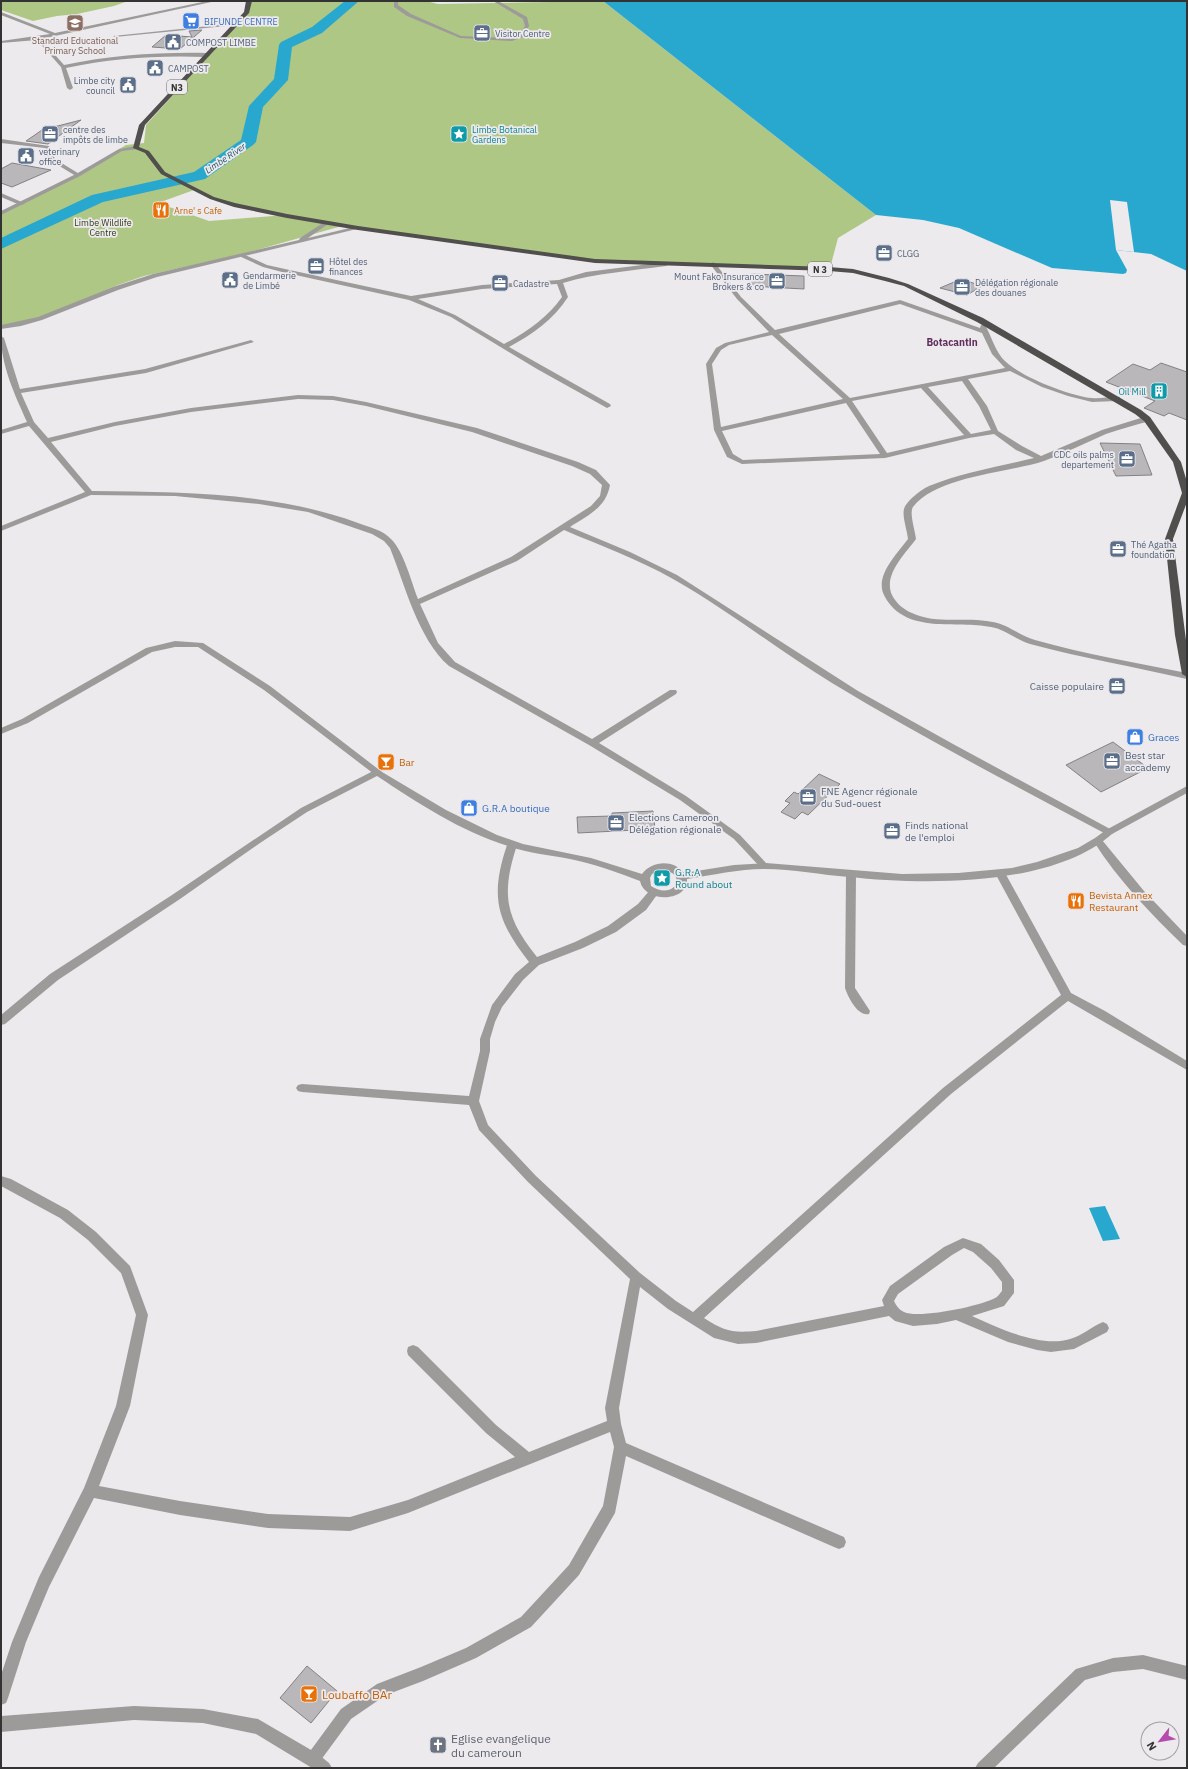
<svg xmlns="http://www.w3.org/2000/svg" width="1188" height="1769" font-family="'IBM Plex Sans',sans-serif">
<style>
.green{fill:#afc785;fill-rule:evenodd}
.water{fill:#28a8cf}
.pier{fill:#edeaed}
.lines{fill:none;stroke-linecap:round;stroke-linejoin:round}
.river{fill:#28a8cf;fill-rule:evenodd}
.building{fill:#b9b7ba;stroke:#828183}
.minor{fill:#9d9b9a;fill-rule:evenodd}
.tertiary{fill:#9d9b9a;fill-rule:evenodd}
.trunk{fill:#514f4e;fill-rule:evenodd}
.labels{text-anchor:middle;dominant-baseline:central;stroke-width:3.5;stroke-linejoin:round;paint-order:stroke}
.far-shop-label{font-size:9px;fill:#366cbe;stroke:#edeaed;text-anchor:start}
.far-service-label{font-size:9px;fill:#4e5e75;stroke:#edeaed;text-anchor:start}
.far-education-label{font-size:9px;fill:#785e54;stroke:#edeaed}
.shield{fill:#edeaed;stroke:#6c6a6c;stroke-width:1}
.shield-label{font-size:9px;font-weight:bold;fill:#343334}
.far-culture-label{font-size:9px;fill:#0d838f;stroke:#edeaed;text-anchor:start}
.far-water-label{font-size:9px;font-style:italic;fill:#1c4e5e;stroke:#edeaed}
.far-food-label{font-size:9px;fill:#c56008;stroke:#edeaed;text-anchor:start}
.far-park-label{font-size:9px;fill:#2e3915;stroke:#edeaed}
.far-quarter-label{font-size:10px;font-weight:bold;fill:#622e5d;stroke:#edeaed}
.service-label{font-size:10px;fill:#4e5e75;stroke:#edeaed;text-anchor:start}
.shop-label{font-size:10px;fill:#366cbe;stroke:#edeaed;text-anchor:start}
.food-label{font-size:10px;fill:#c56008;stroke:#edeaed;text-anchor:start}
.culture-label{font-size:10px;fill:#0d838f;stroke:#edeaed;text-anchor:start}
.near-food-label{font-size:12px;fill:#c56008;stroke:#edeaed;text-anchor:start}
.near-worship-label{font-size:12px;fill:#5b616d;stroke:#edeaed;text-anchor:start}
</style>
<rect width="100%" height="100%" fill="#edeaed"/>
<!-- green -->
<path class="green" d="M1 1H128L114 6 77 14 57 16 33 21 1 10Z
M251 1H426L438 4 603 1 876 215 838 238 830 268 592 260 342 226 242 254 144 276 118 285 30 322 1 327V212L83 171 126 145 144 143 146 125 248 12ZM194 190 224 202 286 215 209 221 158 203Z"/>
<!-- water -->
<path class="water" d="M603 1H1187V271L1151 254 1116 250 1127 270 1126 273 1123 274 1052 268 959 228 923 220 876 215Z
M1105 1206 1120 1239 1103 1241 1089 1208Z"/>
<!-- pier -->
<path class="pier" d="M1110 200 1127 202 1134 252 1116 250Z"/>
<g class="lines">
<!-- river -->
<path class="river" d="M345 1H359L322 33 292 47 288 80 263 107 256 142 253 145 205 179 103 202 1 249V238L92 195 194 172 241 140 249 106 274 79 279 45 281 42 312 27Z"/>
</g>
<!-- building -->
<path class="building" d="M202 30 180 49 152 47 166 35 192 37 189 31Z
M81 120 48 144 26 141 42 130Z
M12 163 51 170 12 187 1 183V169Z
M751 274 804 276V289L749 286Z
M961 279 982 286 967 295 940 288Z
M1161 363 1187 372V420L1169 413 1164 416 1144 408 1155 401 1106 382 1133 364 1150 370Z
M1100 443 1140 444 1152 475 1116 476Z
M1113 742 1148 768 1101 792 1066 765Z
M819 774 840 784 808 815 802 812 795 819 781 812 790 803 785 801 794 792 798 794Z
M653 811 655 829 578 833 577 817 612 816V813Z
M307 1666 337 1691 311 1723 280 1698Z"/>
<g class="lines">
<!-- minor -->
<path class="minor" d="M207 1H216L41 39 64 65C112 55 159 52 207 53L210 55 207 57C159 55 113 58 66 68L73 88 70 90 67 88 61 67 37 40 1 43V41L50 34 1 15V12L55 33Z
M394 1H398V5L411 14 461 36 511 38 519 35 525 26 523 19 493 1H498L527 17 529 26 523 37 512 41 460 38 407 16 394 7Z
M238 23 236 25 115 37 113 36Z
M1 139 49 146 55 159 81 175 76 176 51 161 46 155 45 148 1 143Z
M1 193 24 203 25 204 20 205 1 197Z
M239 254H243L267 265 285 269 411 296 482 285 559 280 586 272 666 262 669 264 666 266C631 271 596 273 563 283L568 297C553 320 533 334 509 347L610 404 611 406 607 408 537 369 451 317 409 300 282 272 263 267 239 256ZM557 284 562 297C547 318 527 332 504 344L455 315 418 299 482 289Z
M713 262 715 263 741 297 775 330 900 300 980 328 981 325H985C991 335 994 348 1002 358 1016 375 1069 396 1092 398 1101 399 1110 396 1120 397V401H1117L1092 402 1068 396 1042 387 1010 371 968 379 987 406 998 431 1022 446 1041 456 1102 430 1144 417H1150V421C1135 425 1120 429 1106 434 1085 443 1065 453 1044 461 1007 473 937 476 913 507 909 513 915 530 916 539 905 554 883 575 892 595 896 603 904 610 912 613 937 625 967 616 993 622 1009 625 1020 636 1035 640 1085 654 1136 663 1187 673V679C1135 667 1082 658 1030 644 1016 640 1005 629 991 627 957 620 906 635 885 597 873 577 897 554 908 539 907 530 902 516 904 509 906 501 922 489 929 486 960 473 1001 466 1034 458L1016 450 994 434 969 438 885 458 742 464 727 457 714 430 706 364 716 348 725 343 769 332 737 299 710 264ZM900 304 982 333 992 354 1005 368 850 398 779 334ZM772 335 843 399 721 427 712 364 721 350 729 345ZM962 381 979 406 991 430 971 434 928 387ZM921 388 964 435 887 453 852 401ZM846 403 880 454 743 460 733 454 722 431Z
M1 336 4 338 20 389 145 369 251 340 254 342 146 373 21 393 34 422 48 438 115 422 191 408 298 395 333 396 366 402 477 428 578 462 596 470 610 485C606 508 588 515 570 527L630 552 677 575 858 691 953 744 1112 830 1114 832 1112 834H1106C1014 785 921 737 832 683 778 650 728 610 673 579 638 559 601 546 564 530L517 561 420 604 438 643 455 662 592 739 670 690H676L677 692 676 694 599 743 686 796 740 835 767 864 769 866 767 868H761L734 839 680 800 589 745 449 666C418 639 405 585 390 548L384 541 372 534 308 512 259 504 175 496 91 495 1 531V526L85 492 29 426 1 434V430L27 422C15 395 1 366 1 336ZM298 399 333 400 366 406 472 432 572 466 590 474 602 485 600 496 591 506 511 557 418 599C411 581 404 552 391 539 383 530 369 527 358 523 274 492 181 492 92 491L51 442 115 426 191 412Z
M175 641 203 643 270 686 382 772 380 774H374L264 690 198 647H175L152 652 28 723 1 734V728L22 719 146 648Z
M1099 839 1102 840 1144 891 1187 936V946L1183 945C1151 914 1118 880 1094 842Z
M512 842 517 845C501 894 505 917 537 957L575 942 608 926 638 904 650 890 654 888 659 892 646 910 616 932 583 948 539 965 523 980 502 1007 495 1022 490 1039V1051L479 1101 488 1125 536 1176 640 1273 676 1301 693 1312 943 1088 1061 995 995 873 996 871H1004L1071 993 1105 1011 1187 1061V1070L1068 1001 951 1094 704 1318C724 1331 732 1333 756 1331L884 1306 882 1300 890 1286 944 1247 963 1238 981 1244 999 1260 1014 1280V1293L1004 1306 972 1316C998 1328 1041 1348 1070 1339 1082 1336 1091 1327 1103 1322L1107 1324 1109 1328 1107 1332 1074 1349 1051 1352 1037 1350 1008 1342 956 1320 937 1324 913 1326 895 1321 889 1316 756 1343 738 1344 714 1338 668 1309 640 1287 619 1408 621 1424 626 1443 844 1537 846 1542 844 1547 839 1549 834 1547 626 1456 615 1513 579 1575 531 1627 476 1658 423 1681 386 1695 351 1719 318 1764 313 1767 308 1764 305 1759 308 1754 341 1709 377 1684 421 1667 466 1648 521 1617 569 1565 603 1506 614 1447 610 1432 408 1513 350 1531 268 1528 180 1515 94 1498 49 1587 26 1642 8 1698 6 1703 1 1705V1675L12 1642 39 1577 84 1488 116 1406 136 1315 121 1273 88 1240 60 1218 1 1186V1176L11 1179 68 1210 96 1232 130 1266 148 1315 130 1406 99 1486 180 1501 268 1514 350 1517 408 1500 515 1457 486 1433 408 1355 407 1351 408 1347 413 1345 418 1347 496 1425 529 1452 607 1421 605 1408 630 1279 528 1182 479 1130 469 1105 302 1092 298 1091 296 1088 298 1085 302 1084 469 1096 480 1051V1039L492 1005 515 974 529 962C496 920 490 896 507 845ZM964 1248 973 1252 991 1268 1002 1282V1291C1000 1293 998 1297 995 1298 981 1306 919 1319 904 1312 899 1310 896 1305 894 1301L898 1294 952 1255Z
M851 871 856 874 855 988 870 1011 869 1014C858 1017 848 997 845 988L846 874Z
M1143 1655 1187 1666V1680L1143 1669 1113 1672 1085 1680 994 1768H975L978 1763 1076 1669 1113 1658Z"/>
<!-- tertiary -->
<path class="tertiary" d="M136 146 138 147V149L122 151 80 176 1 215V211L76 174 119 149Z
M326 221 329 223 328 224 308 238 358 226 361 228 157 277 118 290 42 320 21 326 1 329V325L38 317 113 287 153 274 299 240 300 238Z
M377 769 446 810 497 835 523 844 591 858 642 874C652 861 673 859 684 873L734 865 766 863 902 874 958 873 1012 868 1037 862 1078 848 1095 838 1106 830 1187 786V793L1112 834C1052 887 925 885 849 877 821 875 793 869 765 869 739 869 713 875 687 879 688 903 644 903 640 881 617 872 594 864 570 859 549 855 528 853 508 846 460 831 418 803 377 776L307 812 260 843 180 899 58 980 5 1024 1 1025V1015L50 974 172 895 301 808ZM660 870C690 871 675 902 651 886L650 878 652 874Z
M134 1706 203 1709 258 1719 318 1754 329 1763 332 1768H312L256 1734 203 1723 134 1720 1 1732V1716Z"/>
<!-- trunk -->
<path class="trunk" d="M246 1H252L249 13 145 125 139 147 149 151 165 172 214 197 235 203 287 214 358 226 595 259 829 267 853 269 889 278 908 284 983 318 1141 410 1150 417 1181 462 1187 482V502L1173 539 1187 648V677L1182 674 1175 635 1165 539 1182 493 1173 462 1144 421 1135 414 977 322 904 286 885 281 853 273 829 271 595 263 358 230 287 218 234 207 210 199 161 174 145 153 133 148 139 125 244 12Z"/>
</g>
<!-- icons -->
<defs>
<symbol id="supermarket-square" viewBox="-11 -11 22 22"><rect x="-9" y="-9" width="18" height="18" rx="4" fill="#3f7fe0" stroke="#edeaed"/><path d="M-6-5.5h2.5l.6 2H6L4.5 2H-2.5L-4.4-4H-6ZM-1.5 3.2a1.3 1.3 0 1 0 .1 0ZM3 3.2a1.3 1.3 0 1 0 .1 0Z" fill="#fff"/></symbol>
<symbol id="school-square" viewBox="-11 -11 22 22"><rect x="-9" y="-9" width="18" height="18" rx="4" fill="#8d6e63" stroke="#edeaed"/><path d="M0-5L7-2L0 1L-7-2ZM-4 1L0 2.5L4 1V4Q0 6-4 4Z" fill="#fff"/></symbol>
<symbol id="office-square" viewBox="-11 -11 22 22"><rect x="-9" y="-9" width="18" height="18" rx="4" fill="#5c6f8a" stroke="#edeaed"/><path d="M-6-3h4V-5.5h4V-3h4V5H-6ZM-1-4.5V-3h2v-1.5ZM-6 0V1H6V0Z" fill="#fff"/></symbol>
<symbol id="civic-square" viewBox="-11 -11 22 22"><rect x="-9" y="-9" width="18" height="18" rx="4" fill="#5c6f8a" stroke="#edeaed"/><path d="M-.6-6.5H3V-4.5H.6V-3L4-1V1h2V6H-6V1h2V-1L-.6-3ZM-1.2 2.5V6h2.4V2.5Z" fill="#fff"/></symbol>
<symbol id="sight-square" viewBox="-11 -11 22 22"><rect x="-9" y="-9" width="18" height="18" rx="4" fill="#0f9aa8" stroke="#edeaed"/><path d="M0-6L1.8-2.2L6-1.7L2.9 1.2L3.7 5.4L0 3.3L-3.7 5.4L-2.9 1.2L-6-1.7L-1.8-2.2Z" fill="#fff"/></symbol>
<symbol id="restaurant-square" viewBox="-11 -11 22 22"><rect x="-9" y="-9" width="18" height="18" rx="4" fill="#e8710a" stroke="#edeaed"/><path d="M-5-6h1v4h1v-4h1v4h1v-4h1v5L-1.5 .5V6h-2V.5L-5-1ZM5-6V6H3V1.5H1.5Q1.5-4 5-6Z" fill="#fff"/></symbol>
<symbol id="building-square" viewBox="-11 -11 22 22"><rect x="-9" y="-9" width="18" height="18" rx="4" fill="#0f9aa8" stroke="#edeaed"/><path d="M-4-6H4V6H1V3H-1V6H-4ZM-2.5-4.3h1.7v1.8h-1.7ZM.8-4.3h1.7v1.8H.8ZM-2.5-1h1.7V.8h-1.7ZM.8-1h1.7V.8H.8Z" fill="#fff"/></symbol>
<symbol id="shop-square" viewBox="-11 -11 22 22"><rect x="-9" y="-9" width="18" height="18" rx="4" fill="#3f7fe0" stroke="#edeaed"/><path d="M-5-2.5h2.3a2.7 3.5 0 0 1 5.4 0H5L5.5 6h-11ZM-1.5-2.5h3a1.5 2.3 0 0 0-3 0Z" fill="#fff"/></symbol>
<symbol id="bar-square" viewBox="-11 -11 22 22"><rect x="-9" y="-9" width="18" height="18" rx="4" fill="#e8710a" stroke="#edeaed"/><path d="M-6-5H6L.8 .8V4.5H3.5V6h-7V4.5H-.8V.8Z" fill="#fff"/></symbol>
<symbol id="church-square" viewBox="-11 -11 22 22"><rect x="-9" y="-9" width="18" height="18" rx="4" fill="#6b7280" stroke="#edeaed"/><path d="M-1.2-6h2.4v3.5h3.3v2.4h-3.3V6h-2.4V-.1h-3.3v-2.4h3.3Z" fill="#fff"/></symbol>
</defs>
<g fill-rule="evenodd">
<use href="#supermarket-square" x="181" y="11" width="20" height="20"/>
<use href="#school-square" x="65" y="13" width="20" height="20"/>
<use href="#office-square" x="472" y="23" width="20" height="20"/>
<use href="#civic-square" x="163" y="32" width="20" height="20"/>
<use href="#civic-square" x="145" y="58" width="20" height="20"/>
<use href="#civic-square" x="118" y="75" width="20" height="20"/>
<use href="#office-square" x="40" y="124" width="20" height="20"/>
<use href="#sight-square" x="449" y="124" width="20" height="20"/>
<use href="#civic-square" x="16" y="146" width="20" height="20"/>
<use href="#restaurant-square" x="151" y="200" width="20" height="20"/>
<use href="#office-square" x="874" y="243" width="20" height="20"/>
<use href="#office-square" x="306" y="256" width="20" height="20"/>
<use href="#civic-square" x="220" y="270" width="20" height="20"/>
<use href="#office-square" x="767" y="271" width="20" height="20"/>
<use href="#office-square" x="490" y="273" width="20" height="20"/>
<use href="#office-square" x="952" y="277" width="20" height="20"/>
<use href="#building-square" x="1149" y="381" width="20" height="20"/>
<use href="#office-square" x="1117" y="449" width="20" height="20"/>
<use href="#office-square" x="1108" y="539" width="20" height="20"/>
<use href="#office-square" x="1107" y="676" width="20" height="20"/>
<use href="#shop-square" x="1125" y="727" width="20" height="20"/>
<use href="#office-square" x="1102" y="751" width="20" height="20"/>
<use href="#bar-square" x="376" y="752" width="20" height="20"/>
<use href="#office-square" x="798" y="787" width="20" height="20"/>
<use href="#shop-square" x="459" y="798" width="20" height="20"/>
<use href="#office-square" x="606" y="813" width="20" height="20"/>
<use href="#office-square" x="882" y="821" width="20" height="20"/>
<use href="#sight-square" x="652" y="868" width="20" height="20"/>
<use href="#restaurant-square" x="1066" y="891" width="20" height="20"/>
<use href="#bar-square" x="299" y="1684" width="20" height="20"/>
<use href="#church-square" x="428" y="1735" width="20" height="20"/>
</g>
<g class="labels">
<!-- far-shop labels -->
<g class="far-shop-label">
<text x="204" y="21">BIFUNDE CENTRE</text>
</g>
<!-- far-service labels -->
<g class="far-service-label">
<text x="495" y="33">Visitor Centre</text>
<text x="186" y="42">COMPOST LIMBE</text>
<text x="168" y="68">CAMPOST</text>
<text x="115" y="80" text-anchor="end">Limbe city<tspan x="115" dy="10">council</tspan></text>
<text x="63" y="129">centre des<tspan x="63" dy="10">impôts de limbe</tspan></text>
<text x="39" y="151">veterinary<tspan x="39" dy="10">office</tspan></text>
<text x="897" y="253">CLGG</text>
<text x="329" y="261">Hôtel des<tspan x="329" dy="10">finances</tspan></text>
<text x="243" y="275">Gendarmerie<tspan x="243" dy="10">de Limbé</tspan></text>
<text x="764" y="276" text-anchor="end">Mount Fako Insurance<tspan x="764" dy="10">Brokers &amp; co</tspan></text>
<text x="975" y="282">Délégation régionale<tspan x="975" dy="10">des douanes</tspan></text>
<text x="513" y="283">Cadastre</text>
<text x="1114" y="454" text-anchor="end">CDC oils palms<tspan x="1114" dy="10">departement</tspan></text>
<text x="1131" y="544">Thé Agatha<tspan x="1131" dy="10">foundation</tspan></text>
</g>
<!-- far-education labels -->
<g class="far-education-label">
<text x="75" y="40">Standard Educational<tspan x="75" dy="10">Primary School</tspan></text>
</g>
<!-- shield labels -->
<g class="shield">
<rect x="167" y="80" width="20" height="14" rx="3"/>
<rect x="808" y="262" width="24" height="14" rx="3"/>
</g>
<g class="shield-label">
<text x="177" y="87">N3</text>
<text x="820" y="269">N 3</text>
</g>
<!-- far-culture labels -->
<g class="far-culture-label">
<text x="472" y="129">Limbe Botanical<tspan x="472" dy="10">Gardens</tspan></text>
<text x="1146" y="391" text-anchor="end">Oil Mill</text>
</g>
<!-- far-water labels -->
<g class="far-water-label">
<text transform="translate(225 158) rotate(-34)">Limbe River</text>
</g>
<!-- far-food labels -->
<g class="far-food-label">
<text x="174" y="210">Arne' s Cafe</text>
</g>
<!-- far-park labels -->
<g class="far-park-label">
<text x="103" y="222">Limbe Wildlife<tspan x="103" dy="10">Centre</tspan></text>
</g>
<!-- far-quarter labels -->
<g class="far-quarter-label">
<text x="952" y="342">Botacantin</text>
</g>
<!-- service labels -->
<g class="service-label">
<text x="1104" y="686" text-anchor="end">Caisse populaire</text>
<text x="1125" y="755">Best star<tspan x="1125" dy="12">accademy</tspan></text>
<text x="821" y="791">FNE Agencr régionale<tspan x="821" dy="12">du Sud-ouest</tspan></text>
<text x="629" y="817">Elections Cameroon<tspan x="629" dy="12">Délégation régionale</tspan></text>
<text x="905" y="825">Finds national<tspan x="905" dy="12">de l'emploi</tspan></text>
</g>
<!-- shop labels -->
<g class="shop-label">
<text x="1148" y="737">Graces</text>
<text x="482" y="808">G.R.A boutique</text>
</g>
<!-- food labels -->
<g class="food-label">
<text x="399" y="762">Bar</text>
<text x="1089" y="895">Bevista Annex<tspan x="1089" dy="12">Restaurant</tspan></text>
</g>
<!-- culture labels -->
<g class="culture-label">
<text x="675" y="872">G.R.A<tspan x="675" dy="12">Round about</tspan></text>
</g>
<!-- near-food labels -->
<g class="near-food-label">
<text x="322" y="1694">Loubaffo BAr</text>
</g>
<!-- near-worship labels -->
<g class="near-worship-label">
<text x="451" y="1738">Eglise evangelique<tspan x="451" dy="14">du cameroun</tspan></text>
</g>
</g>
<!-- border -->
<rect width="1188" height="1769" fill="none" stroke="#343334" stroke-width="4"/>
<!-- north arrow -->
<g transform="translate(1160 1741) rotate(239)"><circle r="19" fill="#edeaed" stroke="#a3a1a3"/>
<path d="M0-3L7 15L0 10L-7 15Z" fill="#b54bad"/>
<text y="-6" font-size="11" font-weight="bold" text-anchor="middle" fill="#343334">N</text>
</g>
</svg>
